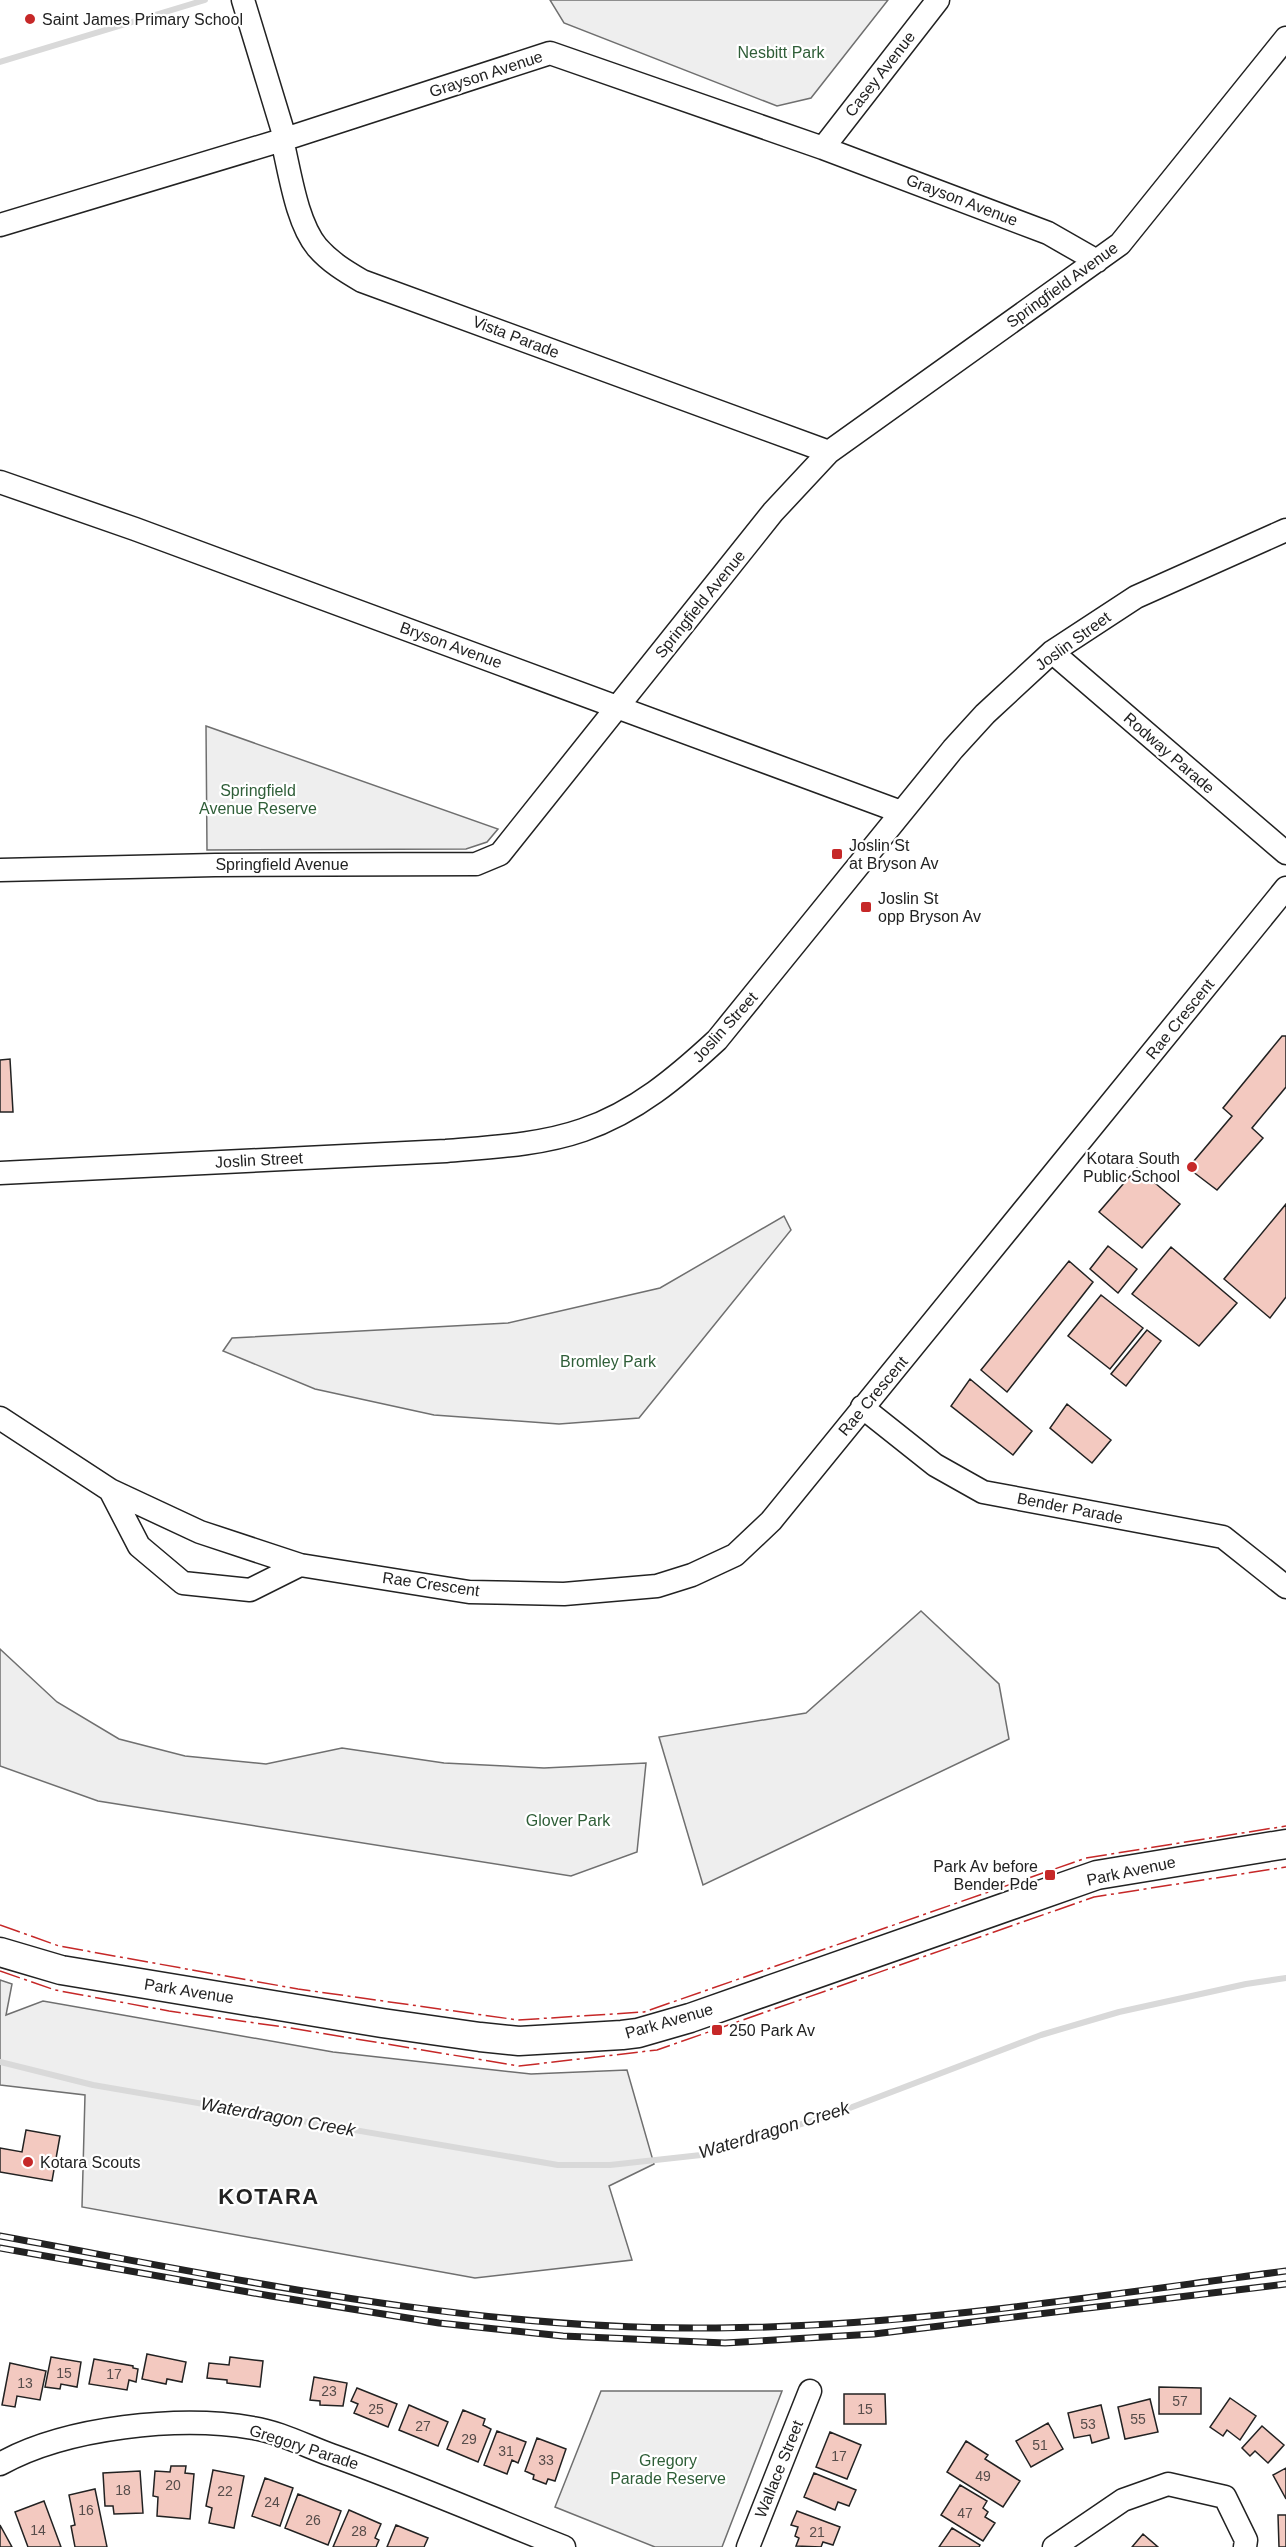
<svg xmlns="http://www.w3.org/2000/svg" width="1286" height="2547" font-family="Arial,sans-serif">
<style>
.green{fill:#eee;stroke:#6f6f6f;stroke-width:1.5}
.lines{fill:none;stroke-linecap:round;stroke-linejoin:round}
.stream{stroke:#d9d9d9;stroke-width:6}
.building{fill:#f3c9c0;stroke:#222;stroke-width:1.5}
.minor-casing{stroke:#222;stroke-width:25}
.major-casing{stroke:#222;stroke-width:31}
.minor{stroke:#fff;stroke-width:22}
.major{stroke:#fff;stroke-width:28}
.rail-casing{stroke:#222;stroke-width:7}
.rail{stroke:#fff;stroke-width:4.5;stroke-dasharray:14;stroke-linecap:butt}
.power{stroke:#c62828;stroke-width:1.5;stroke-dasharray:21 4.5 3 4.5;stroke-linecap:butt}
.poi-dot{fill:#c62828;stroke:#fff;stroke-width:2}
.labels{text-anchor:middle;dominant-baseline:central;stroke-width:4.5;stroke-linejoin:round;paint-order:stroke}
.number-label{font-size:14px;fill:#564c4a}
.poi-label{font-size:16px;fill:#222;stroke:#fff;text-anchor:start}
.park-label{font-size:16px;fill:#2f5e38;stroke:#fff}
.street-label{font-size:16px;fill:#222;stroke:#fff}
.water-label{font-size:18px;font-style:italic;fill:#222;stroke:#fff}
.district-label{font-size:22px;font-weight:bold;letter-spacing:1.5px;fill:#222;stroke:#fff}
</style>
<rect width="100%" height="100%" fill="#fff"/>
<!-- green -->
<path class="green" d="M550 0H888L811 98 777 106 564 23Z
M206 726 498 829 487 842 466 849 207 850Z
M784 1216 791 1230 639 1418 559 1424 434 1415 315 1389 223 1351 232 1338 508 1323 660 1288Z
M921 1611 999 1684 1009 1739 703 1885 659 1737 806 1713Z
M0 1649 57 1702 119 1739 185 1756 266 1764 342 1748 444 1763 544 1768 646 1763 637 1852 571 1876 98 1801 0 1766Z
M0 1980 12 1984 6 2015 43 2001 333 2052 531 2074 627 2070 654 2164 609 2186 632 2260 475 2278 82 2207 85 2095 0 2085Z
M601 2391H782L722 2547H655L555 2507Z"/>
<g class="lines">
<!-- stream -->
<path class="stream" d="M0 62 205 0
M0 2062 93 2085 558 2165H610L701 2155 834 2114 1041 2035 1119 2012 1246 1984 1286 1978"/>
</g>
<!-- building -->
<path class="building" d="M1282 1036H1286V1087L1252 1128 1263 1138 1217 1190 1188 1168 1232 1116 1223 1108Z
M10 1059 13 1112H0V1060Z
M1137 1168 1180 1204 1142 1248 1099 1212Z
M1286 1204V1297L1270 1318 1224 1279Z
M1108 1246 1137 1269 1118 1293 1090 1269Z
M1171 1247 1237 1303 1199 1346 1132 1294Z
M1069 1261 1093 1282 1007 1392 981 1370Z
M1101 1295 1143 1328 1110 1369 1068 1336Z
M1147 1330 1161 1341 1126 1386 1111 1374Z
M970 1379 1032 1431 1013 1455 951 1406Z
M1067 1404 1111 1440 1092 1463 1050 1428Z
M26 2130 60 2136 52 2181 0 2172V2148L22 2152Z
M147 2354 186 2362 182 2382 167 2379 166 2384 142 2379Z
M51 2357 81 2362 77 2387 61 2384 60 2389 45 2387Z
M230 2357 263 2361 260 2387 227 2383V2380L207 2378 209 2363 229 2365Z
M94 2359 133 2366V2368L138 2369 136 2382 129 2380 127 2390 89 2384Z
M10 2363 46 2371 40 2400 17 2396 15 2407 2 2405Z
M314 2377 347 2383 343 2406 320 2405V2401L310 2400Z
M1159 2387 1201 2388V2414H1159Z
M357 2388 397 2404 388 2427 354 2413 358 2404 351 2401Z
M844 2394H885L886 2424H844Z
M1230 2398 1256 2416 1240 2440 1227 2430 1223 2436 1210 2427Z
M1150 2399 1158 2432 1125 2439 1118 2407Z
M409 2405 448 2422 438 2446 399 2430Z
M1101 2405 1109 2438 1092 2443 1090 2435 1074 2438 1068 2413Z
M463 2410 485 2419 483 2425 491 2429 478 2462 447 2449Z
M1048 2423 1063 2449 1031 2467 1016 2441Z
M1262 2426 1284 2445 1268 2463 1255 2451 1250 2456 1242 2448Z
M497 2431 526 2442 518 2463 512 2460 507 2474 484 2465Z
M830 2432 861 2445 847 2479 816 2467Z
M537 2438 566 2449 555 2481 548 2479 546 2484 533 2479 534 2475 525 2471Z
M966 2441 988 2455 985 2459 1020 2481 1003 2507 947 2472Z
M171 2466H186L185 2473 194 2474 190 2519 157 2516 158 2497 153 2496 155 2471 170 2472Z
M1286 2468V2499L1273 2475Z
M213 2470 244 2476 234 2528 209 2523 212 2508 206 2506Z
M140 2471 143 2513 114 2514 113 2506H105L103 2473Z
M814 2473 856 2490 849 2506 838 2502 835 2510 804 2497Z
M265 2478 293 2488 280 2526 252 2516Z
M960 2485 987 2501 983 2508 988 2512 985 2517 995 2523 983 2541 941 2515Z
M95 2489 107 2547H75L71 2526 75 2525 69 2495Z
M298 2494 341 2511 328 2545 285 2528Z
M44 2501 61 2547H28L15 2512Z
M349 2510 381 2524 375 2538 379 2540 376 2547H333Z
M797 2511 840 2527 833 2545 823 2542 821 2547 796 2546 799 2538 795 2536 798 2527 791 2525Z
M1278 2515H1286V2547H1279Z
M0 2525 12 2547H0Z
M396 2525 428 2538 424 2547H387Z
M952 2528 980 2545 979 2547H939Z
M1143 2534 1158 2547H1132Z"/>
<g class="lines">
<defs>
<path id="minor" d="M243 0 285 138
M282 140C290 172 296 221 317 247 330 262 345 271 362 281L829 452
M823 148 938 0
M0 225 282 140 550 53 823 148 1048 233 1097 261
M0 482 135 529 901 812
M1052 652 1286 853
M0 870 215 865 476 864 500 854 773 512 829 452 1120 244 1286 38
M0 1173 446 1151C492 1147 540 1145 583 1130 636 1112 677 1077 717 1040L953 749 985 714 1052 652 1136 597 1286 530
M862 1407 935 1465 983 1492 1223 1537 1286 1587
M0 1418 110 1490 200 1532 300 1565 469 1592 564 1594 657 1586 692 1575 735 1555 771 1521 1286 888
M110 1490 139 1546 183 1583 250 1590 300 1565
M0 2464C66 2427 180 2415 253 2428 279 2432 306 2446 331 2455 410 2483 486 2516 564 2547
M748 2547 810 2391
M1054 2547 1123 2500 1168 2484 1225 2497 1246 2540 1245 2547"/>
<path id="major" d="M0 1952 61 1970 382 2023 480 2037 519 2041 622 2035 638 2033 690 2018 1097 1875 1286 1844"/>
</defs>
<!-- minor casing -->
<use href="#minor" class="minor-casing"/>
<!-- major casing -->
<use href="#major" class="major-casing"/>
<!-- minor -->
<use href="#minor" class="minor"/>
<!-- major -->
<use href="#major" class="major"/>
<defs>
<path id="rail" d="M0 2236C236 2279 474 2331 716 2328 908 2327 1096 2296 1286 2271
M0 2248 271 2296 439 2323 563 2336 725 2343 874 2334 1286 2284"/>
</defs>
<!-- rail casing -->
<use href="#rail" class="rail-casing"/>
<!-- rail -->
<use href="#rail" class="rail"/>
<!-- power -->
<path class="power" d="M0 1925 59 1946 298 1989 518 2020 644 2012 1086 1858 1286 1826
M0 1971 55 1990 169 2011 284 2027 519 2066 657 2050 1094 1897 1286 1867"/>
</g>
<!-- markers -->
<g class="poi-dot">
<circle cx="30" cy="19" r="6"/>
<rect x="831" y="848" width="12" height="12" rx="3"/>
<rect x="860" y="901" width="12" height="12" rx="3"/>
<circle cx="1192" cy="1167" r="6"/>
<rect x="1044" y="1869" width="12" height="12" rx="3"/>
<rect x="711" y="2024" width="12" height="12" rx="3"/>
<circle cx="28" cy="2162" r="6"/>
</g>
<g class="labels">
<!-- number labels -->
<g class="number-label">
<text x="64" y="2373">15</text>
<text x="114" y="2374">17</text>
<text x="25" y="2383">13</text>
<text x="329" y="2391">23</text>
<text x="1180" y="2401">57</text>
<text x="376" y="2409">25</text>
<text x="865" y="2409">15</text>
<text x="1138" y="2419">55</text>
<text x="1088" y="2424">53</text>
<text x="423" y="2426">27</text>
<text x="469" y="2439">29</text>
<text x="1040" y="2445">51</text>
<text x="506" y="2451">31</text>
<text x="839" y="2456">17</text>
<text x="546" y="2460">33</text>
<text x="983" y="2476">49</text>
<text x="173" y="2485">20</text>
<text x="123" y="2490">18</text>
<text x="225" y="2491">22</text>
<text x="272" y="2502">24</text>
<text x="86" y="2510">16</text>
<text x="965" y="2513">47</text>
<text x="313" y="2520">26</text>
<text x="38" y="2530">14</text>
<text x="359" y="2531">28</text>
<text x="817" y="2532">21</text>
</g>
<!-- poi labels -->
<g class="poi-label">
<text x="42" y="19">Saint James Primary School</text>
<text x="849" y="845">Joslin St<tspan x="849" dy="18">at Bryson Av</tspan></text>
<text x="878" y="898">Joslin St<tspan x="878" dy="18">opp Bryson Av</tspan></text>
<text x="1180" y="1158" text-anchor="end">Kotara South<tspan x="1180" dy="18">Public School</tspan></text>
<text x="1038" y="1866" text-anchor="end">Park Av before<tspan x="1038" dy="18">Bender Pde</tspan></text>
<text x="729" y="2030">250 Park Av</text>
<text x="40" y="2162">Kotara Scouts</text>
</g>
<!-- park labels -->
<g class="park-label">
<text x="781" y="52">Nesbitt Park</text>
<text x="258" y="790">Springfield<tspan x="258" dy="18">Avenue Reserve</tspan></text>
<text x="608" y="1361">Bromley Park</text>
<text x="568" y="1820">Glover Park</text>
<text x="668" y="2460">Gregory<tspan x="668" dy="18">Parade Reserve</tspan></text>
</g>
<!-- street labels -->
<g class="street-label">
<text transform="translate(486 74) rotate(-18)">Grayson Avenue</text>
<text transform="translate(880 74) rotate(-52)">Casey Avenue</text>
<text transform="translate(962 200) rotate(21)">Grayson Avenue</text>
<text transform="translate(1062 285) rotate(-36)">Springfield Avenue</text>
<text transform="translate(516 337) rotate(21)">Vista Parade</text>
<text transform="translate(700 604) rotate(-51)">Springfield Avenue</text>
<text transform="translate(1073 641) rotate(-36)">Joslin Street</text>
<text transform="translate(451 645) rotate(20)">Bryson Avenue</text>
<text transform="translate(1169 753) rotate(41)">Rodway Parade</text>
<text x="282" y="864">Springfield Avenue</text>
<text transform="translate(1180 1019) rotate(-51)">Rae Crescent</text>
<text transform="translate(725 1027) rotate(-48)">Joslin Street</text>
<text transform="translate(259 1160) rotate(-3)">Joslin Street</text>
<text transform="translate(873 1396) rotate(-50)">Rae Crescent</text>
<text transform="translate(1070 1508) rotate(11)">Bender Parade</text>
<text transform="translate(431 1584) rotate(8)">Rae Crescent</text>
<text transform="translate(1131 1871) rotate(-12)">Park Avenue</text>
<text transform="translate(189 1991) rotate(9)">Park Avenue</text>
<text transform="translate(669 2021) rotate(-16)">Park Avenue</text>
<text transform="translate(304 2447) rotate(18)">Gregory Parade</text>
<text transform="translate(779 2469) rotate(-68)">Wallace Street</text>
</g>
<!-- water labels -->
<g class="water-label">
<text transform="translate(278 2117) rotate(10)">Waterdragon Creek</text>
<text transform="translate(774 2130) rotate(-17)">Waterdragon Creek</text>
</g>
<!-- district labels -->
<g class="district-label">
<text x="269" y="2196">KOTARA</text>
</g>
</g>
</svg>
